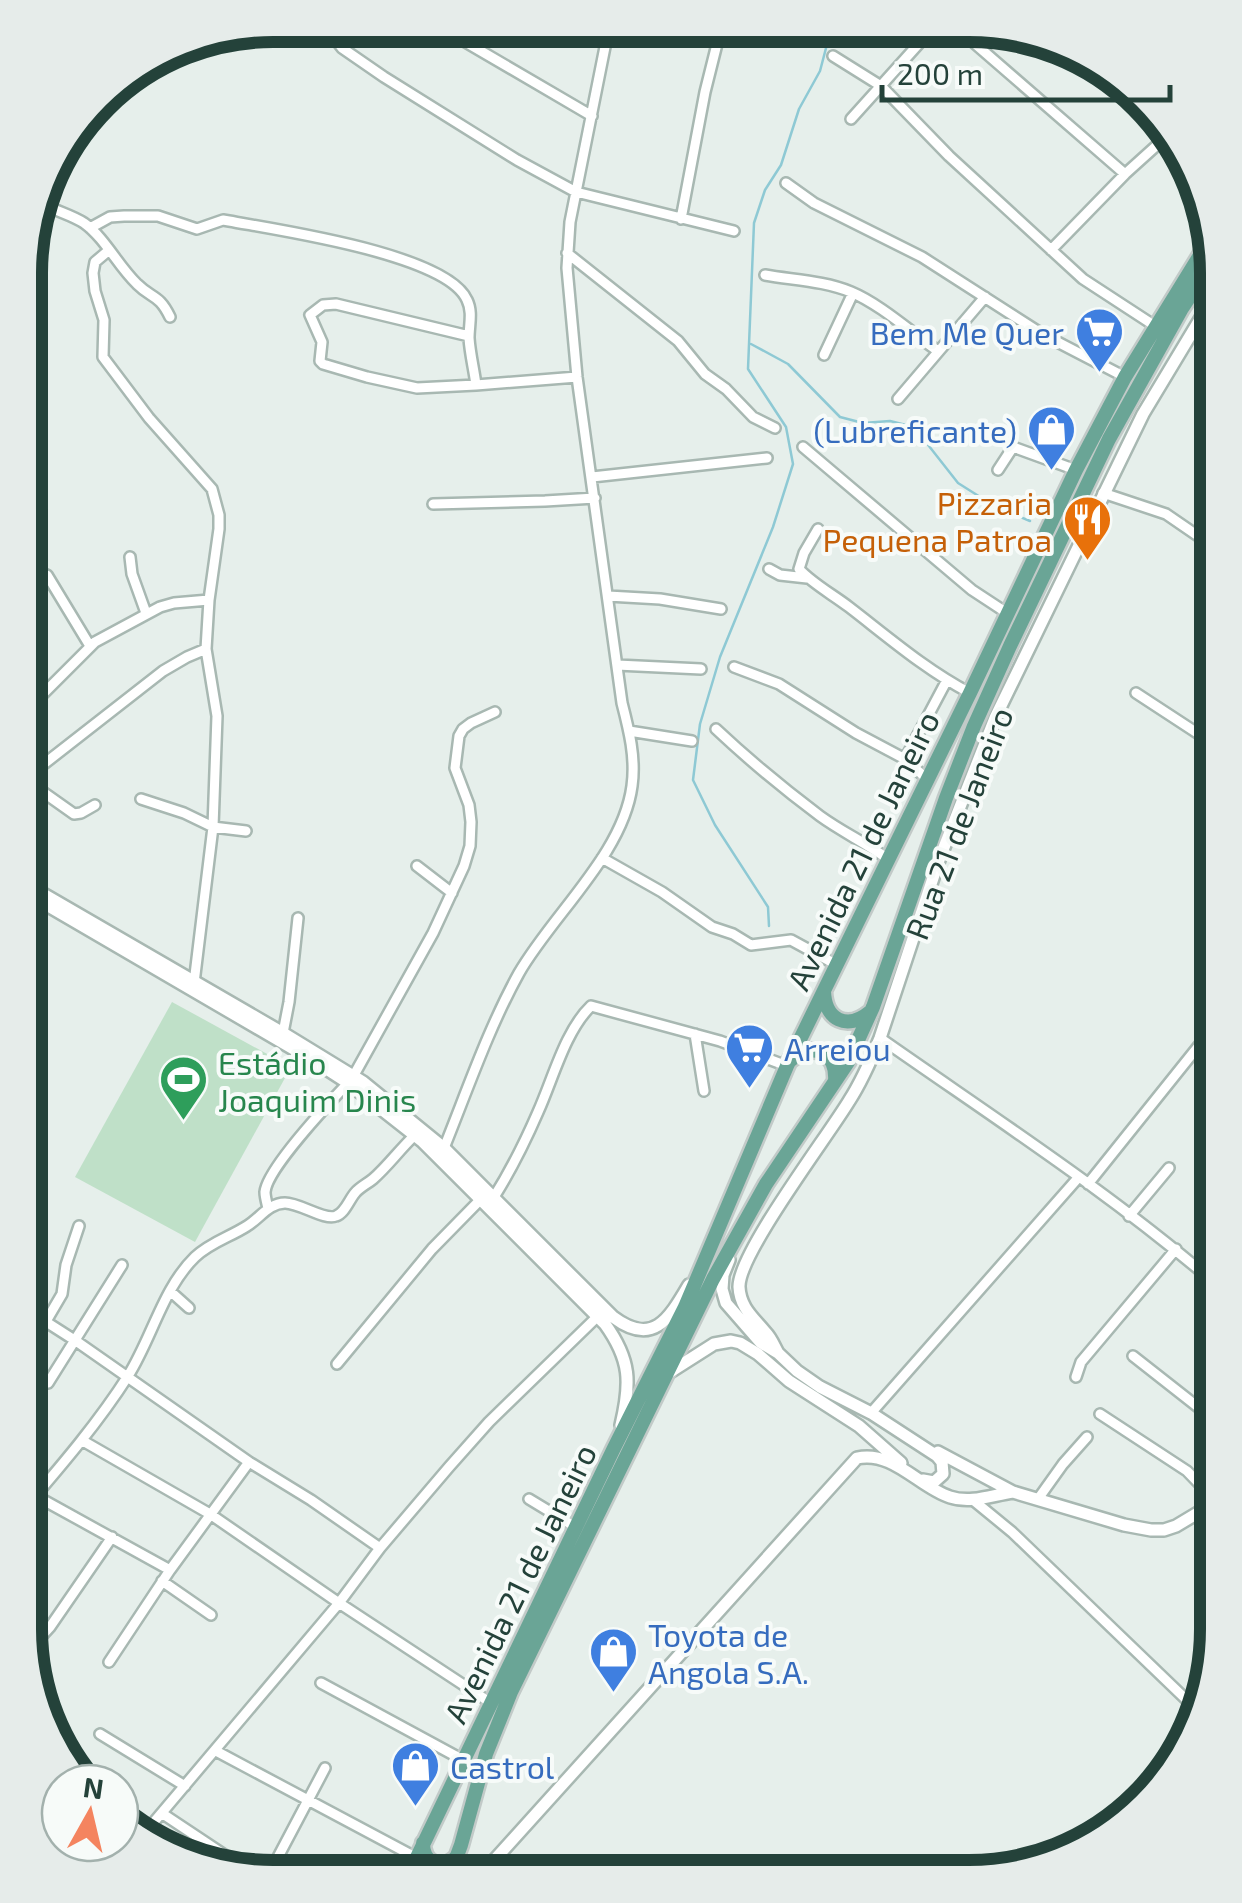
<svg xmlns="http://www.w3.org/2000/svg" width="1242" height="1903" font-family="'Exo 2',sans-serif">
<style>
.green{fill:#bfe0c8}
.lines{fill:none;stroke-linecap:round;stroke-linejoin:round}
.stream{stroke:#8ec9d4;stroke-width:2.5}
.minor-casing{stroke:#a8b8b2;stroke-width:14}
.tertiary-casing{stroke:#a8b8b2;stroke-width:16}
.primary-casing{stroke:#c2cac8;stroke-width:19}
.minor{stroke:#fff;stroke-width:9}
.tertiary{stroke:#fff;stroke-width:11}
.primary{stroke:#6aa596;stroke-width:14}
.labels{text-anchor:middle;dominant-baseline:central;stroke-width:8;stroke-linejoin:round;paint-order:stroke}
.shop-label{font-size:32px;fill:#366cbe;stroke:#f7fbf9;text-anchor:start}
.food-label{font-size:32px;fill:#c56008;stroke:#f7fbf9;text-anchor:end}
.street-label{font-size:32px;fill:#24423a;stroke:#f7fbf9}
.leisure-label{font-size:32px;fill:#27864d;stroke:#f7fbf9;text-anchor:start}
.rim{fill:none;stroke:#24423a;stroke-width:12}
</style>
<rect width="100%" height="100%" fill="#e6efeb"/>
<!-- green -->
<path class="green" d="M172 1002 291 1067 195 1242 75 1177Z"/>
<g class="lines">
<!-- stream -->
<path class="stream" d="M751 344 788 364 840 417 863 423 890 421 910 426 925 441 958 483 996 507 1030 521
M769 926 768 907 715 825 693 780 700 724 720 657 773 527 793 464 786 427 748 369 754 223 765 190 781 165 799 109 820 71 831 29"/>
<defs>
<path id="minor" d="M324 25 342 48 384 77 517 160 576 192 734 231
M438 26 592 116
M577 27 606 41
M958 29 1125 174
M833 56 881 86 949 156 1083 279 1155 326
M851 119 932 29
M786 183 814 203 922 257 1042 334 1125 377
M40 202C54 211 70 214 84 223 105 238 118 266 137 284 152 299 159 294 170 317
M681 219 705 92 721 28
M90 228 110 217 124 216H158L197 229 223 220 229 221C277 230 447 254 467 300 473 312 469 325 469 338 470 354 474 369 476 385L577 377
M1051 250 1125 174 1166 137
M108 251 95 262 93 273 95 291 104 320 103 357 149 418 212 489 219 515V529L209 600 206 649 217 716 213 827 194 983
M567 253 678 341 705 374 726 389 753 417 775 428
M765 275C793 280 825 281 851 292 880 304 912 333 938 351
M469 336 336 304 323 305 310 315 322 342 320 361 323 364 367 377 417 388 476 385
M824 355 853 293
M898 399 985 297
M803 447 972 590 1007 613
M998 470 1013 447 1076 470
M592 477 767 458
M1103 493 1166 514 1217 549
M433 504 545 501 595 498
M818 529 804 553 799 569C813 584 832 594 849 607 888 637 926 670 970 693
M130 557 132 574 146 613
M769 569 780 575 807 578
M47 575 90 646
M608 596 660 599 721 609
M1204 652 1217 659
M617 665 701 669
M734 667 779 684 856 733 905 759 928 780
M1136 693 1217 746
M26 711 95 642 160 607 174 603 209 600
M716 729C749 760 784 789 820 816 842 832 866 843 888 859
M629 731 692 741
M905 759 947 680
M26 778 163 671 187 657 206 649
M26 780 74 814 81 813 95 805
M141 799 184 813 213 827 246 831
M602 858 662 892 712 927 733 934 751 945 791 940 837 965
M417 866 452 893
M283 1033 289 1002 298 918
M695 1034 704 1091
M880 1038C994 1118 1112 1194 1217 1285
M354 1075 433 933 464 866 470 846 471 822 469 805 455 768 459 736 463 729 471 723 495 712
M444 1148C467 1091 489 1027 519 973 553 914 623 854 632 786 636 758 629 730 622 703L577 377 567 268 570 222 609 27
M1088 1184 1217 1023
M494 1197C511 1170 525 1142 538 1112 553 1079 565 1031 591 1006L720 1041 787 1066
M268 1208C267 1204 265 1197 265 1192 267 1169 330 1102 348 1083
M1129 1216 1169 1168
M170 1291 189 1308
M26 1309 76 1341 249 1462 311 1500 380 1548
M45 1323 62 1294 66 1265 79 1226
M1133 1356 1217 1422
M337 1364 432 1249 481 1199
M1076 1377 1081 1362 1176 1249
M48 1383 122 1265
M871 1413 1078 1178
M1100 1414 1187 1471 1216 1501
M83 1441 210 1514 339 1603 491 1703
M25 1486 36 1496 170 1570
M529 1499 577 1528
M1038 1499 1063 1464 1087 1437
M973 1500 1012 1532 1195 1708
M25 1508C61 1466 98 1423 128 1376 152 1338 163 1288 195 1257 211 1242 230 1237 247 1226 260 1218 269 1203 285 1203 300 1203 325 1221 336 1216 345 1213 349 1200 355 1193 360 1187 367 1184 373 1179 388 1166 400 1149 415 1135
M162 1581 211 1615
M29 1650 50 1627 112 1537
M109 1662 170 1570 249 1462
M321 1683 465 1761
M100 1734 185 1786
M216 1751 415 1857
M163 1814 256 1876
M143 1835 339 1603 380 1548 449 1467 489 1422 598 1316
M268 1876 325 1768"/>
<path id="tertiary" d="M26 884 283 1033 363 1082 444 1148 613 1317C653 1347 669 1319 689 1285
M26 893 314 1061 348 1083 423 1142 605 1324C631 1360 631 1383 621 1425
M729 1260 723 1275 722 1289 726 1303 760 1342 778 1353 797 1371 820 1387 871 1413 937 1456 942 1462 943 1474 934 1482 923 1480
M778 1353C774 1346 771 1338 766 1333 754 1318 740 1308 739 1287 738 1254 828 1136 849 1101 862 1081 871 1060 880 1038L939 860 995 718 1143 414 1217 291
M670 1372 714 1344 731 1341 740 1343 758 1354 789 1381 859 1426 901 1463
M938 1452 1013 1492 1124 1525 1151 1530H1164L1176 1526 1216 1502
M479 1877 857 1458C893 1450 919 1487 950 1497 971 1504 992 1495 1013 1492"/>
<path id="primary" d="M824 991C825 1020 847 1031 870 1012
M791 1060C812 1041 837 1052 835 1081
M423 1843C423 1865 444 1872 458 1855
M408 1876 614 1448 685 1307 787 1066 970 693 1076 470 1125 377 1210 239
M449 1877 461 1845 486 1754 511 1692 713 1279 766 1184 848 1062 873 1007 946 798 974 726 1010 646 1109 439 1181 310 1214 260"/>
</defs>
<!-- minor casing -->
<use href="#minor" class="minor-casing"/>
<!-- tertiary casing -->
<use href="#tertiary" class="tertiary-casing"/>
<!-- primary casing -->
<use href="#primary" class="primary-casing"/>
<!-- minor -->
<use href="#minor" class="minor"/>
<!-- tertiary -->
<use href="#tertiary" class="tertiary"/>
<!-- primary -->
<use href="#primary" class="primary"/>
</g>
<!-- icons -->
<defs>
<symbol id="supermarket-pin" viewBox="-11 -11 22 30"><path d="M0 17L-7.5 6A9.5 9.5 0 1 1 7.5 6Z" fill="#3f7fe0" stroke="#f7fbf9"/><path d="M-6-5.5h2.5l.6 2H6L4.5 2H-2.5L-4.4-4H-6ZM-1.5 3.2a1.3 1.3 0 1 0 .1 0ZM3 3.2a1.3 1.3 0 1 0 .1 0Z" fill="#fff"/></symbol>
<symbol id="shop-pin" viewBox="-11 -11 22 30"><path d="M0 17L-7.5 6A9.5 9.5 0 1 1 7.5 6Z" fill="#3f7fe0" stroke="#f7fbf9"/><path d="M-5-2.5h2.3a2.7 3.5 0 0 1 5.4 0H5L5.5 6h-11ZM-1.5-2.5h3a1.5 2.3 0 0 0-3 0Z" fill="#fff"/></symbol>
<symbol id="restaurant-pin" viewBox="-11 -11 22 30"><path d="M0 17L-7.5 6A9.5 9.5 0 1 1 7.5 6Z" fill="#e8710a" stroke="#f7fbf9"/><path d="M-5-6h1v4h1v-4h1v4h1v-4h1v5L-1.5 .5V6h-2V.5L-5-1ZM5-6V6H3V1.5H1.5Q1.5-4 5-6Z" fill="#fff"/></symbol>
<symbol id="stadium-pin" viewBox="-11 -11 22 30"><path d="M0 17L-7.5 6A9.5 9.5 0 1 1 7.5 6Z" fill="#2e9e5b" stroke="#f7fbf9"/><path d="M0-5a6.5 5 0 1 0 0 10a6.5 5 0 1 0 0-10ZM-3.5-1.8h7v3.6h-7Z" fill="#fff"/></symbol>
</defs>
<g fill-rule="evenodd">
<use href="#supermarket-pin" x="1072" y="304" width="55" height="75"/>
<use href="#shop-pin" x="1024" y="402" width="55" height="75"/>
<use href="#restaurant-pin" x="1060" y="492" width="55" height="75"/>
<use href="#supermarket-pin" x="722" y="1020" width="55" height="75"/>
<use href="#stadium-pin" x="156" y="1052" width="55" height="75"/>
<use href="#shop-pin" x="586" y="1624" width="55" height="75"/>
<use href="#shop-pin" x="388" y="1738" width="55" height="75"/>
</g>
<g class="labels">
<!-- shop labels -->
<g class="shop-label">
<text x="1064" y="332" text-anchor="end">Bem Me Quer</text>
<text x="1017" y="430" text-anchor="end">(Lubreficante)</text>
<text x="784" y="1048">Arreiou</text>
<text x="648" y="1634">Toyota de<tspan x="648" dy="37">Angola S.A.</tspan></text>
<text x="450" y="1766">Castrol</text>
</g>
<!-- food labels -->
<g class="food-label">
<text x="1052" y="502">Pizzaria<tspan x="1052" dy="37">Pequena Patroa</tspan></text>
</g>
<!-- street labels -->
<g class="street-label">
<text transform="translate(958 823) rotate(-69)">Rua 21 de Janeiro</text>
<text transform="translate(862 850) rotate(-64)">Avenida 21 de Janeiro</text>
<text transform="translate(519 1583) rotate(-64)">Avenida 21 de Janeiro</text>
</g>
<!-- leisure labels -->
<g class="leisure-label">
<text x="218" y="1062">Estádio<tspan x="218" dy="37">Joaquim Dinis</tspan></text>
</g>
</g>
<!-- crop -->
<path d="M0 0H1242V1903H0ZM273 42H969A231 231 0 0 1 1200 273V1629A231 231 0 0 1 969 1860H273A231 231 0 0 1 42 1629V273A231 231 0 0 1 273 42Z" fill="#e6ecea" fill-rule="evenodd"/>
<path class="rim" d="M273 42H969A231 231 0 0 1 1200 273V1629A231 231 0 0 1 969 1860H273A231 231 0 0 1 42 1629V273A231 231 0 0 1 273 42Z"/>
<!-- north arrow -->
<g transform="translate(90 1813) rotate(8)"><circle r="48" fill="#f7fbf9" stroke="#a3b1ad" stroke-width="2.5"/>
<path d="M0-8L18 38L0 25L-18 38Z" fill="#f4845f"/>
<text y="-15" font-size="28" font-weight="bold" text-anchor="middle" fill="#24423a">N</text>
</g>
<!-- scale -->
<path d="M882 85v15h288v-15" fill="none" stroke="#24423a" stroke-width="5"/>
<text x="897" y="85" font-size="30" fill="#24423a" stroke="#f7fbf9" stroke-width="8" paint-order="stroke">200 m</text>
</svg>
